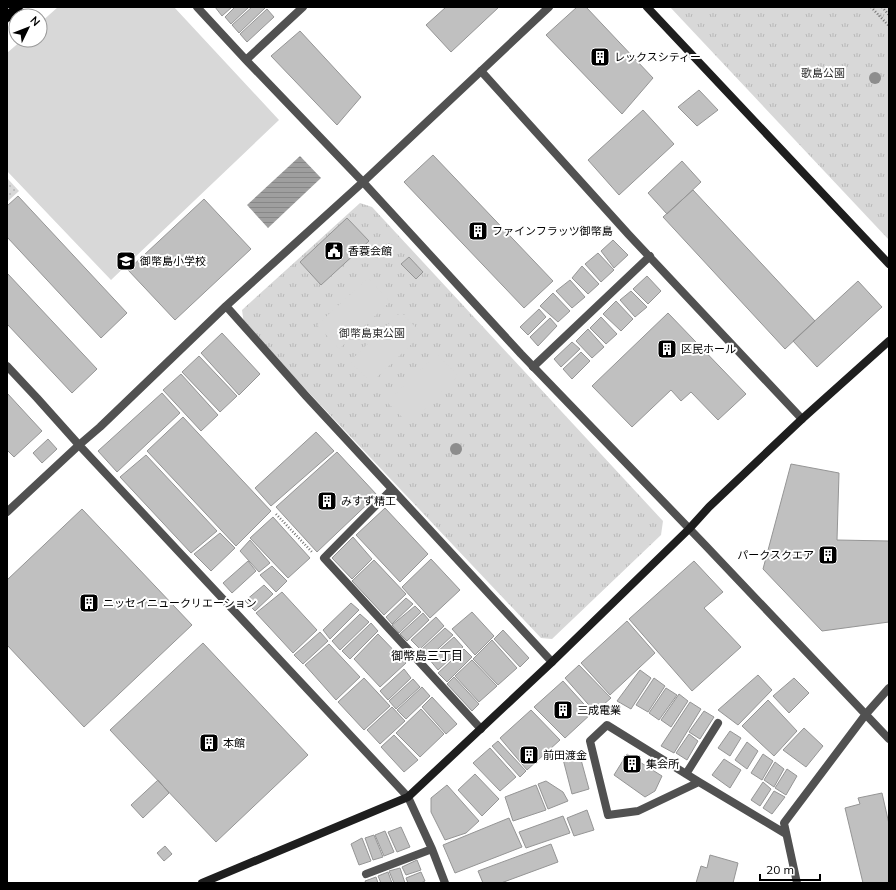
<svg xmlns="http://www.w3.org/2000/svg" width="896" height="890" font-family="Mulish,'Noto Sans JP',sans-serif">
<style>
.grass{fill:url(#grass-dots)}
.park{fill:url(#park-tufts)}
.pitch{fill:#d8d8d8}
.water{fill:url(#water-rules)}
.building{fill:#c0c0c0;stroke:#959595}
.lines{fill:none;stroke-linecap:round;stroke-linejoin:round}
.primary-casing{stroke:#dbdbdb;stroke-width:12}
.path{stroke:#737373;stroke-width:2.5;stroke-dasharray:1 2;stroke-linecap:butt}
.lane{stroke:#515151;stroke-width:8}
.street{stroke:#515151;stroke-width:8}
.secondary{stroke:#1e1e1e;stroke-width:8}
.primary{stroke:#000;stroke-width:10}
.tree{fill:#8d8d8d}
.labels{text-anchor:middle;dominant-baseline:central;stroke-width:4;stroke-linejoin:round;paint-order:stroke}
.poi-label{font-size:11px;fill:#000;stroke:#fff;text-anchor:start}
.park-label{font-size:11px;fill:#2f2f2f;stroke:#fff}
.neighbourhood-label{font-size:12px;fill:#000;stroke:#fff}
</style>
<defs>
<pattern id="grass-dots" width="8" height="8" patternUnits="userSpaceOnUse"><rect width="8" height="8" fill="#d8d8d8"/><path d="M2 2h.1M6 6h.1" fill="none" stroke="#b8b8b8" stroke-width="1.8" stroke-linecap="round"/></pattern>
<pattern id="park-tufts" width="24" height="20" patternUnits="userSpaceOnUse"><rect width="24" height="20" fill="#d8d8d8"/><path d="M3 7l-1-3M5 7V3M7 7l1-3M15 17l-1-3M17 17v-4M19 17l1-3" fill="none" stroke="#b8b8b8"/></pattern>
<pattern id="water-rules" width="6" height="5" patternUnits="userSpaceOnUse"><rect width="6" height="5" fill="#9f9f9f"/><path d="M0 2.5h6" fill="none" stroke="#878787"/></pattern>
</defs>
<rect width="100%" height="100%" fill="#fff"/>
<!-- grass -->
<path class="grass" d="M7 178 19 191 7 202Z"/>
<!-- park -->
<path class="park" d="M670 7H889V240Z
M360 203 372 207 663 521 661 535 552 639 541 638 244 324 242 310Z"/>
<!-- pitch -->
<path class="pitch" d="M58 7H174L279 120 111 280 7 171V53L22 40H40V23Z
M368 278 390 302 339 349 317 325Z
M401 312 422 334 371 383 350 361Z
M437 354 458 376 409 424 387 402Z"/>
<!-- water -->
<path class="water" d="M300 156 321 178 268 228 247 205Z"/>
<!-- building -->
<path class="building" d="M215 7H232L222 16Z
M235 7H249L231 24 225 17Z
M252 7H264L265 8 239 33 232 25Z
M446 7H499L451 52 426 25Z
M577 7H586L653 78 622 114 546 35Z
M267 9 274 17 247 42 240 34Z
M300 31 361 97 337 125 271 56Z
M699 90 718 110 697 126 678 107Z
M643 110 674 144 619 195 588 160Z
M433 155 553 281 524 308 404 182Z
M682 161 701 182 667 214 648 193Z
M693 190 815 321 785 349 663 217Z
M18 196 127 313 101 338 7 237V206Z
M204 199 251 249 175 320 128 270Z
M347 218 369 241 321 285 300 262Z
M613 240 628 255 614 268 601 251Z
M598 253 614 270 601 282 585 264Z
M409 257 423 272 416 279 401 264Z
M582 266 599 284 588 294 572 278Z
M7 273 97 369 72 393 7 324Z
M647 276 661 291 648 304 633 289Z
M570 280 585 297 572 308 556 291Z
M858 281 882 307 817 367 793 341Z
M631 291 647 307 635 317 620 300Z
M553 293 570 311 558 322 540 306Z
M616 301 633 319 621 331 603 314Z
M539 309 546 317 528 335 520 327Z
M668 313 746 394 718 420 691 392 681 401 671 390 632 427 592 386Z
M601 317 617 334 606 344 590 328Z
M550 318 557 326 538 346 530 337Z
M588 329 604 347 592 358 576 341Z
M222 333 260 374 239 395 201 353Z
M572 342 580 349 561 367 554 359Z
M581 352 590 361 572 379 563 369Z
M199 356 237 396 220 412 182 372Z
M181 374 218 415 201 431 163 390Z
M7 393 42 431 14 457 7 450Z
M162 393 180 413 117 472 98 451Z
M183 417 271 511 236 546 147 451Z
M316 432 334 451 271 506 255 488Z
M48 439 57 449 42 463 33 453Z
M337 452 377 495 317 552 276 507Z
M146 455 217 531 191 553 120 477Z
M791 464 839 473 837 540 889 541V622L822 631 763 569Z
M385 508 428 554 400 582 356 535Z
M82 509 192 625 84 727 7 645V580Z
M273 517 310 558 288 578 250 538Z
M220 533 235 548 211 571 194 554Z
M353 537 372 559 352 579 332 558Z
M250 540 270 563 259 572 240 551Z
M431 559 460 590 430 618 402 587Z
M374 560 406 594 384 615 352 581Z
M248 561 256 571 232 593 223 583Z
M694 561 723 592 704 608 741 647 692 691 629 619Z
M272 566 287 581 276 592 260 575Z
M264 585 273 594 255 611 245 601Z
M282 592 317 630 293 653 256 613Z
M406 598 413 604 392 624 386 617Z
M351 603 359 610 330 639 323 630Z
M415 606 421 612 399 633 392 625Z
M472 612 494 636 475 655 452 629Z
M423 613 429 620 407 641 400 634Z
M360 614 369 622 340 650 332 641Z
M436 617 444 626 420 649 411 640Z
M627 621 655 653 610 695 581 663Z
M371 623 378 631 350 659 342 651Z
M445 628 453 635 428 658 421 650Z
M503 630 529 658 520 667 494 639Z
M320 632 328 641 303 664 294 655Z
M378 634 406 663 380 687 354 659Z
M454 637 463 647 438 670 429 659Z
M492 640 517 668 498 685 473 659Z
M203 643 308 755 216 842 110 730Z
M329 644 360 677 336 700 305 665Z
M464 649 472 657 447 682 438 673Z
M472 660 497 686 479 702 455 676Z
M579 665 611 698 595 712 565 678Z
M404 669 411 678 388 700 380 691Z
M640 670 651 678 631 709 617 701Z
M758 675 772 690 738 725 718 710Z
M454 677 479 704 472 711 447 684Z
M364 678 390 706 364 730 338 702Z
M654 678 665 686 648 712 636 705Z
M794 678 809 693 789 713 773 696Z
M413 679 420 687 396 709 389 701Z
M563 681 592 713 565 738 534 707Z
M422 687 430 696 406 719 397 710Z
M666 688 677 695 659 720 649 713Z
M679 694 688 701 671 727 661 720Z
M432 697 457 724 446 734 422 707Z
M768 700 797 731 774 756 742 726Z
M690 702 701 709 674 753 661 746Z
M392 707 405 721 380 744 367 730Z
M421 709 444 734 420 757 396 733Z
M531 710 560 740 527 770 500 738Z
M704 711 714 717 700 739 689 732Z
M804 728 823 746 806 767 783 750Z
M730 731 741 738 730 756 718 748Z
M689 734 698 741 687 760 676 753Z
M394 735 418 760 404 772 381 747Z
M498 741 526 771 520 777 492 746Z
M747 742 758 751 747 769 735 760Z
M490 748 516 777 500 791 473 763Z
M627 754 662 776 655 791 645 797 614 775Z
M763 754 773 761 762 780 751 773Z
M580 756 589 789 572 794 563 759Z
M724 759 741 770 730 788 712 775Z
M775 762 784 769 774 787 764 780Z
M787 769 797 776 786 795 775 788Z
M475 774 499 799 482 816 458 790Z
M158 780 169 793 143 818 131 805Z
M546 781 563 792 568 801 548 809 538 784Z
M763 782 771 789 760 806 751 800Z
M447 785 479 821 466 833 445 840 431 812V798Z
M536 785 546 810 513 821 505 797Z
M774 791 785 797 772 814 763 808Z
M882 793 889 824V883H863L845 808 860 804 858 798Z
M587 810 594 830 574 836 567 818Z
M563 816 570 833 526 848 519 832Z
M509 818 522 847 455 873 443 845Z
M401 827 410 847 397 852 388 832Z
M385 831 394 852 384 856 375 835Z
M374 835 383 857 373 860 365 838Z
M362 838 371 861 359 865 351 844Z
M551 844 558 862 501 883H483L478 871Z
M165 846 172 854 164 861 157 853Z
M710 855 738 863 733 883H696L701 866 707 868Z
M417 860 421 870 406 875 402 867Z
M400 868 405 883H394L389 871Z
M388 872 392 883H381L378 876Z
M421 872 425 881 421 883H408L406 878Z
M376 877 378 883H366L365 881Z"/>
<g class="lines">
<defs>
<path id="primary" d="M7 17 18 7"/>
</defs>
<!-- primary casing -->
<use href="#primary" class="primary-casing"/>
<!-- path -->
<path class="path" d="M871 7 889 26
M882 7 889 15
M276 514 312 552"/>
<!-- lane -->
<path class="lane" d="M481 71 629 235 802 419
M533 367 650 256"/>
<!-- street -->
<path class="street" d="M197 7 246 60 363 182 521 354 705 545 889 739
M246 60 303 7
M226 306 306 396 552 662
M7 366 37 398 79 445 408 797 432 849 445 883
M392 489 324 558 481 729
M7 512 79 445 100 427 226 306 363 182 549 7
M686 774 718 723
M699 782 607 725 590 741 608 815 638 811 699 782 786 834
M366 874 432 849
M797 883 784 823 866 714 889 688"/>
<!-- secondary -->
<path class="secondary" d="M647 7 889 264
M202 883 408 797 552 662 689 529 709 507 802 419 889 341"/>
<!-- primary -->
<use href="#primary" class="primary"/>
</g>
<!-- trees -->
<g class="tree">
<circle cx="875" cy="78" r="6"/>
<circle cx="456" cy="449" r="6"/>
</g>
<!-- icons -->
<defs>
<symbol id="building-square" viewBox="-11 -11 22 22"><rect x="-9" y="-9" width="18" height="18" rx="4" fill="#000" stroke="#fff"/><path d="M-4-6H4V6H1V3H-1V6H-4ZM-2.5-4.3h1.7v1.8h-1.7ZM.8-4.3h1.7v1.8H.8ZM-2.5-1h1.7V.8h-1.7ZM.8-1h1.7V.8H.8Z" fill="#fff"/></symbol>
<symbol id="civic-square" viewBox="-11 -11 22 22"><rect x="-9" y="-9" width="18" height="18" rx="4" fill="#000" stroke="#fff"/><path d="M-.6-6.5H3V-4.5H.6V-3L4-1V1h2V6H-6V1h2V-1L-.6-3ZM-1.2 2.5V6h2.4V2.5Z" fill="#fff"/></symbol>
<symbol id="school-square" viewBox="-11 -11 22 22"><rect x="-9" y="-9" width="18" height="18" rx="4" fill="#000" stroke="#fff"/><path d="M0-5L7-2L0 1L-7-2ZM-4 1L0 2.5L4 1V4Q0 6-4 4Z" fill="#fff"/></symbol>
</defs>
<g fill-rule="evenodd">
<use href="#building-square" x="589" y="46" width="22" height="22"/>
<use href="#building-square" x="467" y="220" width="22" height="22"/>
<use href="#civic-square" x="323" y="240" width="22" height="22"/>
<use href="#school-square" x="115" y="250" width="22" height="22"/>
<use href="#building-square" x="656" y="338" width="22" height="22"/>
<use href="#building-square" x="316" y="490" width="22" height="22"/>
<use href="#building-square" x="817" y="544" width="22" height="22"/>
<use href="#building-square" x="78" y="592" width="22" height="22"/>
<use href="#building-square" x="552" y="699" width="22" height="22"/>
<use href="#building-square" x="198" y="732" width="22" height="22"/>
<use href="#building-square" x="518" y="744" width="22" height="22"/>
<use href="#building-square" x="621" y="753" width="22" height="22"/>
</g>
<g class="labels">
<!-- poi labels -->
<g class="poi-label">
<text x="614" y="57">レックスシティー</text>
<text x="492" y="231">ファインフラッツ御幣島</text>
<text x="348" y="251">香蓑会館</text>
<text x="140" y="261">御幣島小学校</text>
<text x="681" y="349">区民ホール</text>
<text x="341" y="501">みすず精工</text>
<text x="814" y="555" text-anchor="end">パークスクエア</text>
<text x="103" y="603">ニッセイニュークリエーション</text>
<text x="577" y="710">三成電業</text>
<text x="223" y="743">本館</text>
<text x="543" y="755">前田渡金</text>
<text x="646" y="764">集会所</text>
</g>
<!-- park labels -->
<g class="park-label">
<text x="823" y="73">歌島公園</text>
<text x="372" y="333">御幣島東公園</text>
</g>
<!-- neighbourhood labels -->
<g class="neighbourhood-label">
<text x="427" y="655">御幣島三丁目</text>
</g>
</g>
<!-- border -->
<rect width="896" height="890" fill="none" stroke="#000000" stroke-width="16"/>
<!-- north arrow -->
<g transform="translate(28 28) rotate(47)"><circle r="19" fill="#ffffff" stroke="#999999"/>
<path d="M0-3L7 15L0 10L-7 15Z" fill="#000000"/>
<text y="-6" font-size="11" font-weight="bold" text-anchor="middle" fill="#000000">N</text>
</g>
<!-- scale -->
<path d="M760 874v6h60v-6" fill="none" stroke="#000000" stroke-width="2"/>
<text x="766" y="874" font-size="12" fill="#000000" stroke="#ffffff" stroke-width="3" paint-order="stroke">20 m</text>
</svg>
